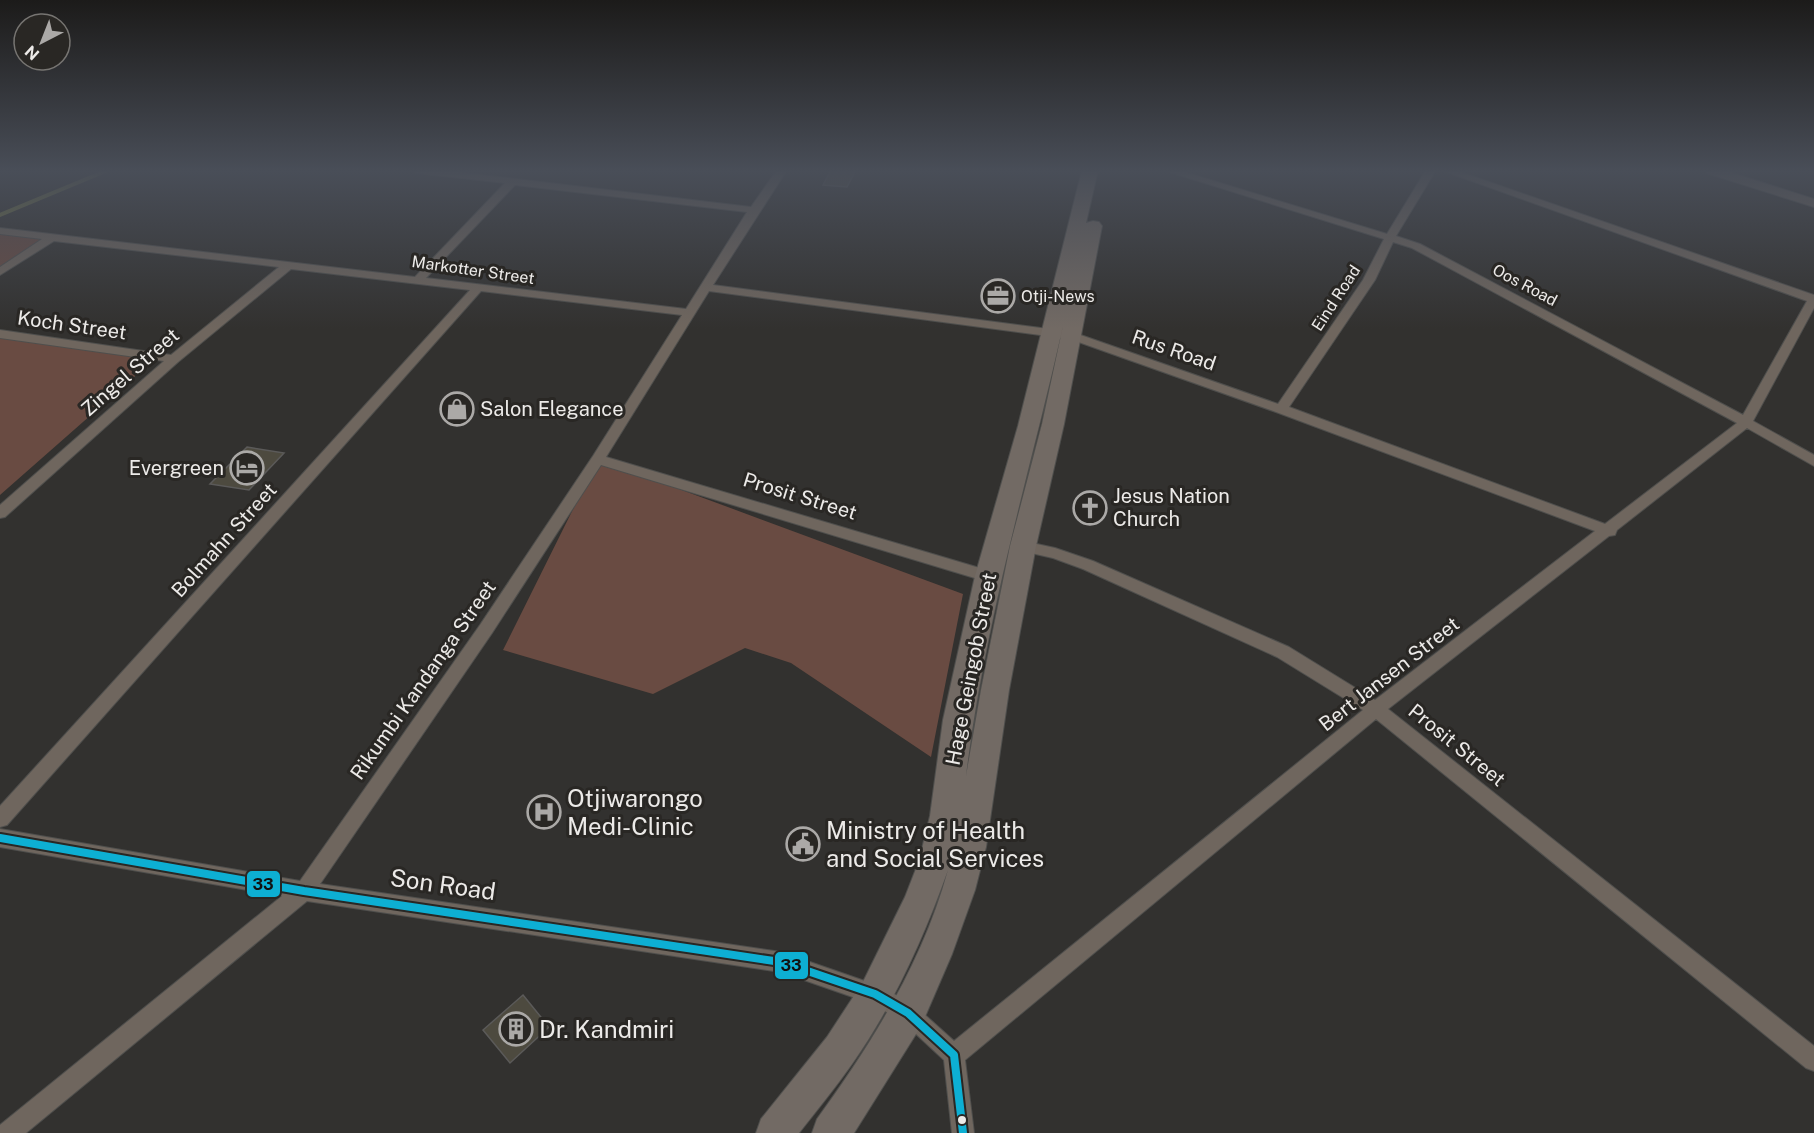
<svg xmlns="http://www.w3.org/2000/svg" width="1814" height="1133" font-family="'Public Sans',sans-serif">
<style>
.green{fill:#694b42}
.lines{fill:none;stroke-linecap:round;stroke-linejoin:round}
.stream{stroke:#727543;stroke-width:4}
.building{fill:#4d4a3f;stroke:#5b5a59;stroke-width:1.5}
.minor-casing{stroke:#4f4f4d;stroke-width:2}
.tertiary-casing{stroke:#4f4f4d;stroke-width:2}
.trunk-casing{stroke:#4f4f4d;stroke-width:2}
.minor{fill:#6f665e;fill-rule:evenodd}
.tertiary{fill:#6f665e;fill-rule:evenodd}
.trunk{fill:#726a64;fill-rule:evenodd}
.bus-1-casing{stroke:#292724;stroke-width:12}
.bus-1{stroke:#0dafd3;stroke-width:8}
.bus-dot{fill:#eceae8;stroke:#292724;stroke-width:2}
.labels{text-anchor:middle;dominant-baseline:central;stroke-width:6;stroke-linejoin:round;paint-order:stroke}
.far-street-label{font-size:16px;fill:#eceae8;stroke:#292724}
.far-poi-label{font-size:16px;fill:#eceae8;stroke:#292724;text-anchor:start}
.street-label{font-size:20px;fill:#eceae8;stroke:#292724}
.poi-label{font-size:20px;fill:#eceae8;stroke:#292724;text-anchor:start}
.near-poi-label{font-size:24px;fill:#eceae8;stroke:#292724;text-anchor:start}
.near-street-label{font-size:24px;fill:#eceae8;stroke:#292724}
.line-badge{stroke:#292724;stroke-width:2}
.pale-badge-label{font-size:16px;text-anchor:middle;font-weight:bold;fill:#111}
</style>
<rect width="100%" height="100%" fill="#32312f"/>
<!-- green -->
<path class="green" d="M0 231 52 237 0 272Z
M0 334 158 356 0 495Z
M598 459 963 594 931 757 791 663 745 648 653 694 503 650Z"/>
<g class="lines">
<!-- stream -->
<path class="stream" d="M0 215 108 170"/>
</g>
<!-- building -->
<path class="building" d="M831 170H856L847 187 823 185Z
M247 447 284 453 249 490 210 484Z
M523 995 549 1027 510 1063 483 1030Z"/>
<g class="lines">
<defs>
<path id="minor" d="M411 170H440L751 207 777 170H787L713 285 1072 332 1278 404 1363 280 1384 239 1163 170H1178L1387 234 1426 170H1436L1396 236 1420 244 1743 415 1807 301 1441 170H1455L1814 295V308L1753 421 1814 455V466L1747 428 1617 530 1615 535 1609 536 1388 709 1814 1046V1071L1806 1068 1376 719 965 1060 974 1133H952L944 1060 901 1020 870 1003 781 972 307 901 26 1133H0V1125L282 896 0 847V829L300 881 480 625 593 456 682 315 481 291 7 825 0 827V806L470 290 291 269 178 362 5 517 0 518V505L164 361 0 338V330L171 355 279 267 54 241 0 275V267L42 239 0 234V228L415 277 505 183 416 173ZM515 185 747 212 686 309 426 278ZM1393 242 1412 248 1737 423 1605 524 1289 407 1375 280ZM709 291 1070 339 1276 412 1595 531 1375 700 1289 647 1093 561 1055 548 1023 541 1018 542 1016 546 1018 550 1053 558 1083 569 1277 657 1363 710 954 1041 915 1006 882 987 781 952 320 884 492 633 601 465 988 582 993 580 996 576 993 572 606 457Z"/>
<path id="tertiary" d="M1704 170H1723L1814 199V207L1706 173Z"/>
<path id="trunk" d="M1082 170H1098L1086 223 1093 221 1099 222 1102 226 1064 424 1036 546 1009 690 986 847 975 890 952 954 921 1026 854 1133H812L817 1119C872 1043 923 962 948 870 924 937 893 1006 852 1064 836 1087 817 1110 799 1133H756L761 1119 827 1037 863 982 905 897 919 861 930 816 943 720 975 576 1018 426ZM1063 326 1042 424 1010 546 981 690 966 776C984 623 1029 476 1063 326Z"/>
</defs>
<!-- minor casing -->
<use href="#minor" class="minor-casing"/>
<!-- tertiary casing -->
<use href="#tertiary" class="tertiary-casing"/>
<!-- trunk casing -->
<use href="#trunk" class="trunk-casing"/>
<!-- minor -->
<use href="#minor" class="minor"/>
<!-- tertiary -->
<use href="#tertiary" class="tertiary"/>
<!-- trunk -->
<use href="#trunk" class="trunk"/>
<defs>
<path id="bus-1" d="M0 838 304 891 781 962 875 994 908 1013 954 1055 963 1133"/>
</defs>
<!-- bus-1 casing -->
<use href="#bus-1" class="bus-1-casing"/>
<!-- bus-1 -->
<use href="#bus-1" class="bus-1"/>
</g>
<!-- sky -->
<linearGradient id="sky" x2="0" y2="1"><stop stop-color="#1c1b1a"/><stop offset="0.52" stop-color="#494e58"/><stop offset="1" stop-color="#494e58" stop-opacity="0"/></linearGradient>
<rect width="1814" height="329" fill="url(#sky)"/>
<!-- icons -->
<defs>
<symbol id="office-ring" viewBox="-11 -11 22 22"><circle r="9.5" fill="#292724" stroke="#aba9a7" stroke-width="1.5"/><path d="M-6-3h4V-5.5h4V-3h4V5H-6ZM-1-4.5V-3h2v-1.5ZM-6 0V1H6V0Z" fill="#aba9a7"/></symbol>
<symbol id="shop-ring" viewBox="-11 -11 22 22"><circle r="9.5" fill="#292724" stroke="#aba9a7" stroke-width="1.5"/><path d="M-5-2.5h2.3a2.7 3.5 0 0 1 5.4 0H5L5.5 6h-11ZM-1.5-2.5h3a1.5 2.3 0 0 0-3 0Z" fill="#aba9a7"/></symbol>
<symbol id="hotel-ring" viewBox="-11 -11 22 22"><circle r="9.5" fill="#292724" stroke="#aba9a7" stroke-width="1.5"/><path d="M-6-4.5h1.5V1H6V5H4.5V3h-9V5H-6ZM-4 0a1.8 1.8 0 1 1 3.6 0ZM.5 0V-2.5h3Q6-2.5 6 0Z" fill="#aba9a7"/></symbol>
<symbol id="church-ring" viewBox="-11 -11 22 22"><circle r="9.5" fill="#292724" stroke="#aba9a7" stroke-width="1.5"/><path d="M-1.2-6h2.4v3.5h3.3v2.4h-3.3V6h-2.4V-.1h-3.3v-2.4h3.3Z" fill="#aba9a7"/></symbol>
<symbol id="hospital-ring" viewBox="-11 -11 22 22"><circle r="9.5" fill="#292724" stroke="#aba9a7" stroke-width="1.5"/><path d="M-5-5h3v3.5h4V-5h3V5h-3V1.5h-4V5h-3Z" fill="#aba9a7"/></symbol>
<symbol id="civic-ring" viewBox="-11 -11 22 22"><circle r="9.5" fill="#292724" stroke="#aba9a7" stroke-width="1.5"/><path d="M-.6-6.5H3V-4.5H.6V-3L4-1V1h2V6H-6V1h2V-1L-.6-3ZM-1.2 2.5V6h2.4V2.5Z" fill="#aba9a7"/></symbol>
<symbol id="building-ring" viewBox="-11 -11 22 22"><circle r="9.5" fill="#292724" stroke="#aba9a7" stroke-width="1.5"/><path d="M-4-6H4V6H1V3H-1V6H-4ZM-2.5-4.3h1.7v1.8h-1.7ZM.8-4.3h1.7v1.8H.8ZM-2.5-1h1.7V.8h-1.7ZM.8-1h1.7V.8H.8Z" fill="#aba9a7"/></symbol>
</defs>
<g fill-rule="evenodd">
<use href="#office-ring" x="979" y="277" width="38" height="38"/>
<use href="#shop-ring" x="438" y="390" width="38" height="38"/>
<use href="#hotel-ring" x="228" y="449" width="38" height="38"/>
<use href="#church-ring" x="1071" y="489" width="38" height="38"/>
<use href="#hospital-ring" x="525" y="793" width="38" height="38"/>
<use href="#civic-ring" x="784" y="825" width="38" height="38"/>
<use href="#building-ring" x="497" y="1010" width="38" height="38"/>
</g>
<!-- markers -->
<circle class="bus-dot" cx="962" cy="1120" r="5"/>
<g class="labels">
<!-- far-street labels -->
<g class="far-street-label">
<text transform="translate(473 270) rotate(8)">Markotter Street</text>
<text transform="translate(1525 285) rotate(28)">Oos Road</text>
<text transform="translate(1336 298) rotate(-57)">Eind Road</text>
</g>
<!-- far-poi labels -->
<g class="far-poi-label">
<text x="1021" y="296">Otji-News</text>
</g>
<!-- street labels -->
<g class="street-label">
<text transform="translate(72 325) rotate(8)">Koch Street</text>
<text transform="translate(1174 350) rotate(19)">Rus Road</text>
<text transform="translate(130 372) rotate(-41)">Zingel Street</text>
<text transform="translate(800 496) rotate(17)">Prosit Street</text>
<text transform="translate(224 540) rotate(-48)">Bolmahn Street</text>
<text transform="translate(971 669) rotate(-79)">Hage Geingob Street</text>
<text transform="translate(1389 674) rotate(-38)">Bert Jansen Street</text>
<text transform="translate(423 680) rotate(-55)">Rikumbi Kandanga Street</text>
<text transform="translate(1457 745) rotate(39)">Prosit Street</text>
</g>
<!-- poi labels -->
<g class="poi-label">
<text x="480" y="409">Salon Elegance</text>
<text x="224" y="468" text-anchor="end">Evergreen</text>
<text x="1113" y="496">Jesus Nation<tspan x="1113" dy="23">Church</tspan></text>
</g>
<!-- near-poi labels -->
<g class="near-poi-label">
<text x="567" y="798">Otjiwarongo<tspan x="567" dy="28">Medi-Clinic</tspan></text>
<text x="826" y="830">Ministry of Health<tspan x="826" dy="28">and Social Services</tspan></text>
<text x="539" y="1029">Dr. Kandmiri</text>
</g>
<!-- near-street labels -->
<g class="near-street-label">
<text transform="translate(443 884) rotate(8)">Son Road</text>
</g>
</g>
<g class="line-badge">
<rect x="246" y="870" width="35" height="28" rx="6" fill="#0dafd3"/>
<rect x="774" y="951" width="35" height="29" rx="6" fill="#0dafd3"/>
</g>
<g class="pale-badge-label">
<text x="263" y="890">33</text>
<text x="791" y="971">33</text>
</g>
<!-- north arrow -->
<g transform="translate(42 42) rotate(222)"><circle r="28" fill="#292724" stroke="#777572" stroke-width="1.5"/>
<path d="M0-4.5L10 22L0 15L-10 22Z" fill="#aba9a7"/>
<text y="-9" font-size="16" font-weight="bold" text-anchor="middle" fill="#eceae8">N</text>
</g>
</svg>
